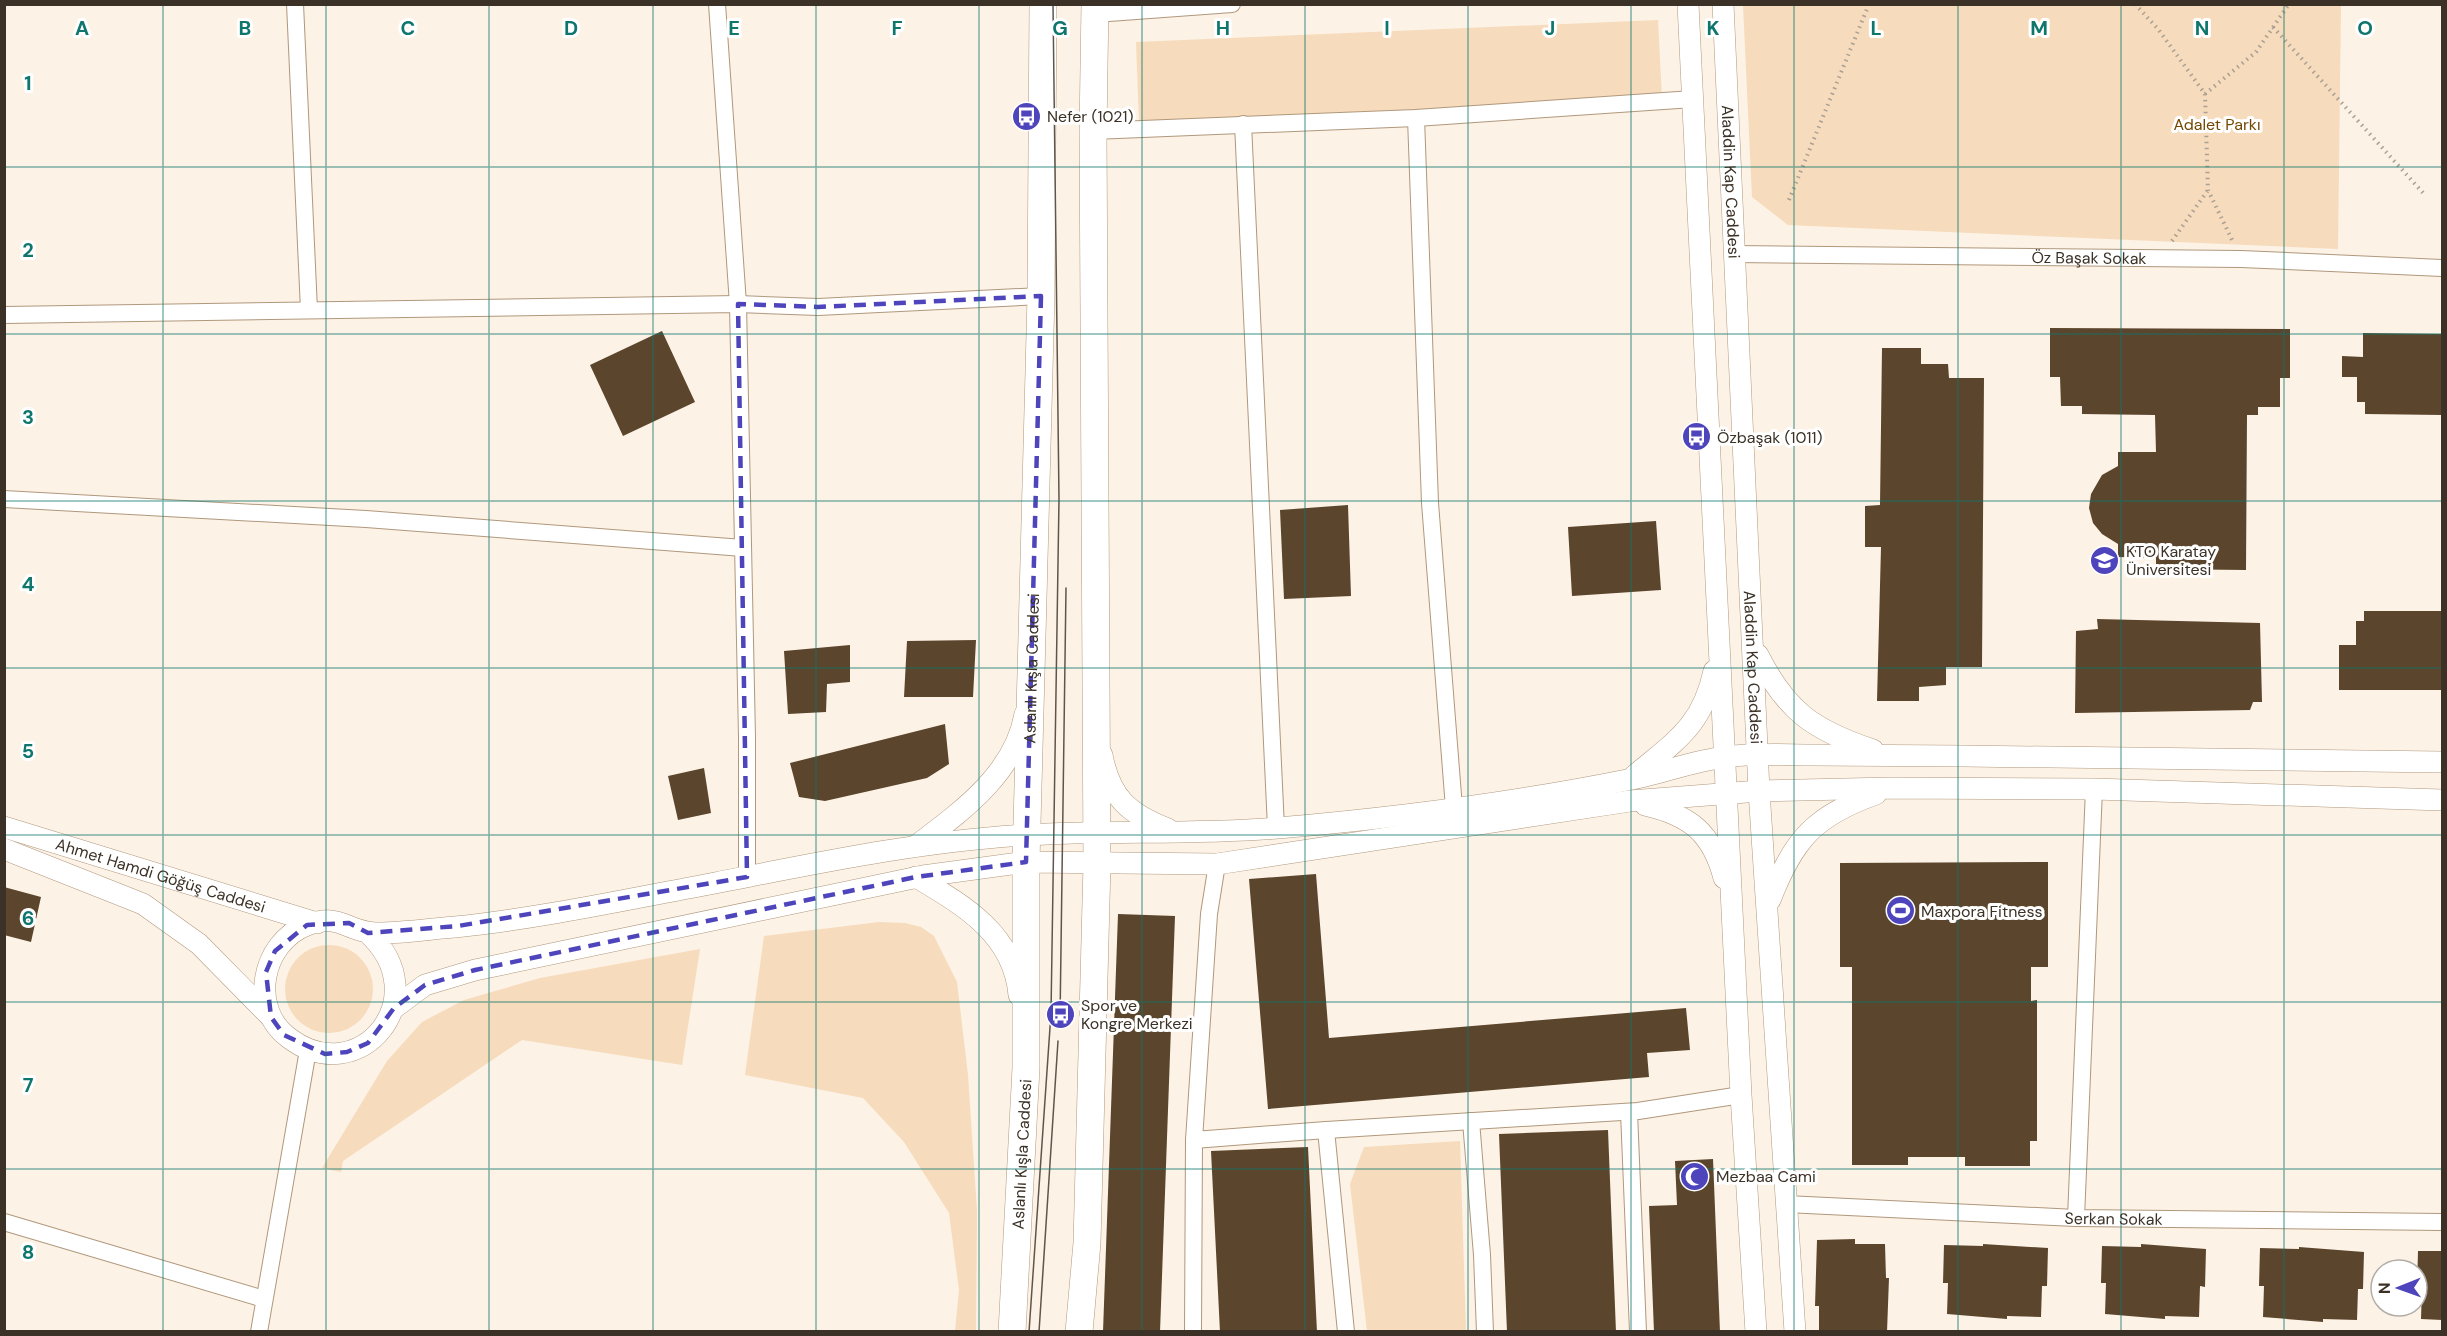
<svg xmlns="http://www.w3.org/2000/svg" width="2447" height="1336" font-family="'DM Sans',sans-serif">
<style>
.green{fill:#f6dbbc}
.building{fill:#5b452c}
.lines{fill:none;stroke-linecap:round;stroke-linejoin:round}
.minor-casing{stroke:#b0987c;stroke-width:18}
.tertiary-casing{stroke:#b0987c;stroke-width:22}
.primary-casing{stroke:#b0987c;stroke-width:28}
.path{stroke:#aaa094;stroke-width:4;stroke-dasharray:1.5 4.5;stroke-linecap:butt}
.minor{stroke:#fff;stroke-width:16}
.tertiary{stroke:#fff;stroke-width:21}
.primary{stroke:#fff;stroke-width:27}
.tram{stroke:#60554a;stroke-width:1.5}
.marked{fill:none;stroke:#4e45bc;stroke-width:4.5;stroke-dasharray:12 8;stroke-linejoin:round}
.grid{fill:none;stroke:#0f766e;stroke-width:1.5;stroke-opacity:0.55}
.labels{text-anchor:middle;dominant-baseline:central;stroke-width:6;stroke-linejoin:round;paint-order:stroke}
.poi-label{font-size:16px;fill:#3b3126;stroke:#fff;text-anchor:start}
.park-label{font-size:16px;fill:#724700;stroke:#fff}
.street-label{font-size:16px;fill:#3b3126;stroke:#fff}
.grid-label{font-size:20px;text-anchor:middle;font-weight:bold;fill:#0f766e;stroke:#fff;stroke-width:6;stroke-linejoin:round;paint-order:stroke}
</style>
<rect width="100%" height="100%" fill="#fdf2e6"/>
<!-- green -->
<path class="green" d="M1743 5H2341L2338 249 1788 225 1752 197Z
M1658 20 1662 99 1139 121 1136 42Z
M879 922 905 923 921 927 934 936 957 982 968 1075 977 1211 976 1331H955L959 1290 949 1213 904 1142 863 1098 745 1075 764 936Z
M285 989a44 44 0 1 1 88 0a44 44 0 1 1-88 0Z
M700 949 682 1065 522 1040 343 1161 341 1172 322 1168 387 1061 422 1022 464 1000 540 978Z
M1460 1141 1466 1331H1367L1350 1184 1364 1147Z"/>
<!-- building -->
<path class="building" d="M2050 328 2290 329V378H2280V407H2258V415H2247L2246 570 2156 569V558L2118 557V544L2102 534 2093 523 2089 508 2091 494 2102 475 2118 466V452H2156L2155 415 2082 414V406H2061L2060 377H2050Z
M662 331 695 402 623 436 590 365Z
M2363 333 2442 334V415L2365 414V402H2357V377H2342V356L2363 357Z
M1882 348H1921V364H1948L1949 378H1984L1982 667H1946V685L1919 687V701H1877L1881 547H1865V506L1880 505Z
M1348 505 1351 596 1284 599 1280 510Z
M1656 521 1661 590 1572 596 1568 527Z
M2364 611H2442V690H2339V645H2356V621H2364Z
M2097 619 2260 623 2262 702H2253L2250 710 2075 713 2076 631 2098 629Z
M976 640 973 697H904L907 641Z
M850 645V682L827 684 826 712 788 714 784 651Z
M945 724 949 764 927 778 825 801 799 797 790 763Z
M704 768 711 813 678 820 668 776Z
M2048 862V967H2031V1001L2037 1000V1141H2030V1166H1965V1157H1908V1165H1852V967H1840V863Z
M1316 874 1329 1038 1686 1008 1690 1050 1647 1053 1649 1077 1268 1109 1249 879Z
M4 887 41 897 31 942 4 935Z
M1118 914 1175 916 1160 1332H1103Z
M1608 1130 1616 1332H1507L1499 1134Z
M1308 1147 1317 1332H1220L1211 1151Z
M1713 1159 1720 1332H1654L1649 1206 1677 1205 1675 1161Z
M1855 1239V1244H1885L1886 1278H1889L1887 1332H1819V1306H1815L1817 1240Z
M1983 1244 2048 1248 2047 1286H2042L2041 1317 2007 1316V1319L1947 1314 1948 1283H1943L1944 1245 1983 1246Z
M2141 1244 2206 1249 2205 1287 2200 1286 2199 1317 2165 1316V1319L2105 1314 2106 1283H2101L2102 1246 2141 1247Z
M2299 1247 2364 1252 2363 1289H2358L2357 1320 2323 1319V1322L2263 1317 2264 1286H2259L2260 1248 2299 1249Z
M2418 1251H2442V1320L2421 1319 2422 1288H2417Z"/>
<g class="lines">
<defs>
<g id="minor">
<path d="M295 4 309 310"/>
<path d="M717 4 738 304 747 737V877"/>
<path d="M1095 14 1232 4"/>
<path d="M1416 118 1430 503 1454 808"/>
<path d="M1243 124 1276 828"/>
<path d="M1093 131 1416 118 1693 99"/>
<path id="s1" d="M1735 254 2241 259 2442 268"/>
<path d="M4 315 738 304 818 307 1041 296"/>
<path d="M4 499 366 519 743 548"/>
<path d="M1217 864 1209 914 1194 1140 1326 1130"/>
<path d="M1629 1112 1638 1332"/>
<path d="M1471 1121 1482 1255 1485 1332"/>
<path id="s2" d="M1786 1204 2076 1218 2442 1222"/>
<path d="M2076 1218 2094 789"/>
<path d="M4 1222 264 1299"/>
<path d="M259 1332 308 1050"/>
<path d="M1193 1332 1194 1140"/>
<path d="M1346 1332 1326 1130 1638 1111 1741 1095"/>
</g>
<g id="tertiary">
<path d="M1688 4 1741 1095 1756 1332"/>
<path id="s3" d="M1723 4 1759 791 1795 1332"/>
<path d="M1758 655C1786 711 1813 730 1873 750"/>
<path d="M1102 755C1110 798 1129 814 1168 829"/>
<path d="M1634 776C1675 741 1702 727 1714 671"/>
<path d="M1645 805C1689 815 1712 832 1724 878"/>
<path id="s4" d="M4 827 317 923"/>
<path d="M917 845C962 811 1015 773 1025 714"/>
<path d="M4 849 143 904 199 944 269 1015"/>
<path d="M916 877C963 905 1014 934 1019 995"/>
<path d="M1770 900C1794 839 1814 816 1876 794"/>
<path d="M368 933C438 998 359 1091 289 1038 249 1009 261 943 307 925 336 914 343 927 367 932 382 936 436 928 455 927 542 918 629 899 715 883 818 863 921 841 1026 835 1110 830 1194 835 1278 828 1394 818 1512 803 1627 780 1660 774 1692 761 1725 757 1754 753 1784 755 1813 755 1863 755 1914 756 1964 756 2124 758 2283 760 2442 762"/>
<path d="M394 1008 425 985 475 970 923 876 1026 862 1217 864 1630 801 1759 791 1891 788 2094 789 2442 800"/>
</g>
<g id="primary">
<path id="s5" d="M1012 1332 1026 1068V862L1041 296 1043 4"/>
<path d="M1079 1332 1087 1243 1097 864 1093 131 1095 4"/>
</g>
</defs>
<!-- minor casing -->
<use href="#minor" class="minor-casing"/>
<!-- tertiary casing -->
<use href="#tertiary" class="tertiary-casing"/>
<!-- primary casing -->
<use href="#primary" class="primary-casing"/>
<!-- path -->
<path class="path" d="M2135 4 2158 29 2205 94 2208 190 2233 242
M2273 27 2425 195
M2205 94 2256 52 2289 4
M1789 200 1869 4
M2172 241 2208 190"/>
<!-- minor -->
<use href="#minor" class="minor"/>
<!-- tertiary -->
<use href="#tertiary" class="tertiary"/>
<!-- primary -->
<use href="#primary" class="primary"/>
<!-- tram -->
<path class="tram" d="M1060 1020 1066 588
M1029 1332 1051 1013 1059 499 1053 4
M1039 1332 1058 1041"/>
</g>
<!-- marked area -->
<path class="marked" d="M1041 296 1026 862 916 877 475 970 425 985 394 1008 368 1043 347 1052 325 1054 284 1035 271 1017 266 972 275 951 307 925 349 923 368 933 458 926 747 877 738 304 818 307Z"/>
<!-- grid -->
<path class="grid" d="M163 4V1332M326 4V1332M489 4V1332M653 4V1332M816 4V1332M979 4V1332M1142 4V1332M1305 4V1332M1468 4V1332M1631 4V1332M1794 4V1332M1958 4V1332M2121 4V1332M2284 4V1332M4 167H2442M4 334H2442M4 501H2442M4 668H2442M4 835H2442M4 1002H2442M4 1169H2442"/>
<!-- icons -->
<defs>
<symbol id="bus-disc" viewBox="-11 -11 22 22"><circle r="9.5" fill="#4e45bc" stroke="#fff"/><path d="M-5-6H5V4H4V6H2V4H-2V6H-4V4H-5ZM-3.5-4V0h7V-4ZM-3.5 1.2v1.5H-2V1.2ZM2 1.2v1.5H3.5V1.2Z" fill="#fff"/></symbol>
<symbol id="university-disc" viewBox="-11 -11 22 22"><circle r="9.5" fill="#4e45bc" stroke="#fff"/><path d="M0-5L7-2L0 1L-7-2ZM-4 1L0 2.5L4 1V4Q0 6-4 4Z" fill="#fff"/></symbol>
<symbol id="stadium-disc" viewBox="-11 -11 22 22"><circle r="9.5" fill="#4e45bc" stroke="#fff"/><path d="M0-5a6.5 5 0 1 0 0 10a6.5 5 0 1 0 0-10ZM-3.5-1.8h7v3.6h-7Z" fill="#fff"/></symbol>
<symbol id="mosque-disc" viewBox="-11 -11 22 22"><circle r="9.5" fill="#4e45bc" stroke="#fff"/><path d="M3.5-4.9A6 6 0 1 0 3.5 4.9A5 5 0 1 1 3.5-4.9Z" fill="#fff"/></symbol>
</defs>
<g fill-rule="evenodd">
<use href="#bus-disc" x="1010" y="100" width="33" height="33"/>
<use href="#bus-disc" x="1680" y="420" width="33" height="33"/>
<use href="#university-disc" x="2088" y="544" width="33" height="33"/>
<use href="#stadium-disc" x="1884" y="894" width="33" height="33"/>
<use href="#bus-disc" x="1044" y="998" width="33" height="33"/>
<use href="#mosque-disc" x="1678" y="1160" width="33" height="33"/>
</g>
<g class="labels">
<!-- poi labels -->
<g class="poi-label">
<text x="1047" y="116">Nefer (1021)</text>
<text x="1717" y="437">Özbaşak (1011)</text>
<text x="2126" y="551">KTO Karatay<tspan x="2126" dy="18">Üniversitesi</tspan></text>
<text x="1921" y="911">Maxpora Fitness</text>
<text x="1081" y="1005">Spor ve<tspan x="1081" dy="18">Kongre Merkezi</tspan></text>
<text x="1716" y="1176">Mezbaa Cami</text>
</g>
<!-- park labels -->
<g class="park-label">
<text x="2217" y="124">Adalet Parkı</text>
</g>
<!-- street labels -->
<g class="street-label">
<text stroke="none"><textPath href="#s3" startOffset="178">Aladdin Kap Caddesi</textPath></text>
<text stroke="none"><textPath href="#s1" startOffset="354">Öz Başak Sokak</textPath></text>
<text stroke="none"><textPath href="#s5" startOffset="664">Aslanlı Kışla Caddesi</textPath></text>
<text stroke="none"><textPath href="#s3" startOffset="664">Aladdin Kap Caddesi</textPath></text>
<text stroke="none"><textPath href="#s4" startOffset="164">Ahmet Hamdi Göğüş Caddesi</textPath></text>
<text stroke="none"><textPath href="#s5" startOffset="178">Aslanlı Kışla Caddesi</textPath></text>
<text stroke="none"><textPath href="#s2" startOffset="328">Serkan Sokak</textPath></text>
</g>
</g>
<g class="grid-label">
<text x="82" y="35">A</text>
<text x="245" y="35">B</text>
<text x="408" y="35">C</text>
<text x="571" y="35">D</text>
<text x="734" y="35">E</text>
<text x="897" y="35">F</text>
<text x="1060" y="35">G</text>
<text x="1223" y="35">H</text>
<text x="1387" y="35">I</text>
<text x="1550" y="35">J</text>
<text x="1713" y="35">K</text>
<text x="1876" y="35">L</text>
<text x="2039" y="35">M</text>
<text x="2202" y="35">N</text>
<text x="2365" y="35">O</text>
<text x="28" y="90">1</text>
<text x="28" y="257">2</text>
<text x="28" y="424">3</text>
<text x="28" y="591">4</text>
<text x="28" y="758">5</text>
<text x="28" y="925">6</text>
<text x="28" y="1092">7</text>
<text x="28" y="1259">8</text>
</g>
<!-- border -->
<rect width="2447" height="1336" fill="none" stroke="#3b3126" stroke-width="12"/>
<!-- north arrow -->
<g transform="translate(2399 1288) rotate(269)"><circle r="28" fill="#ffffff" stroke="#b1ada8" stroke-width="1.5"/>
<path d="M0-4.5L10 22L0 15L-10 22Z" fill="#4e45bc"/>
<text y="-9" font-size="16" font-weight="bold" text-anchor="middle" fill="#3b3126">N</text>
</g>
</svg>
